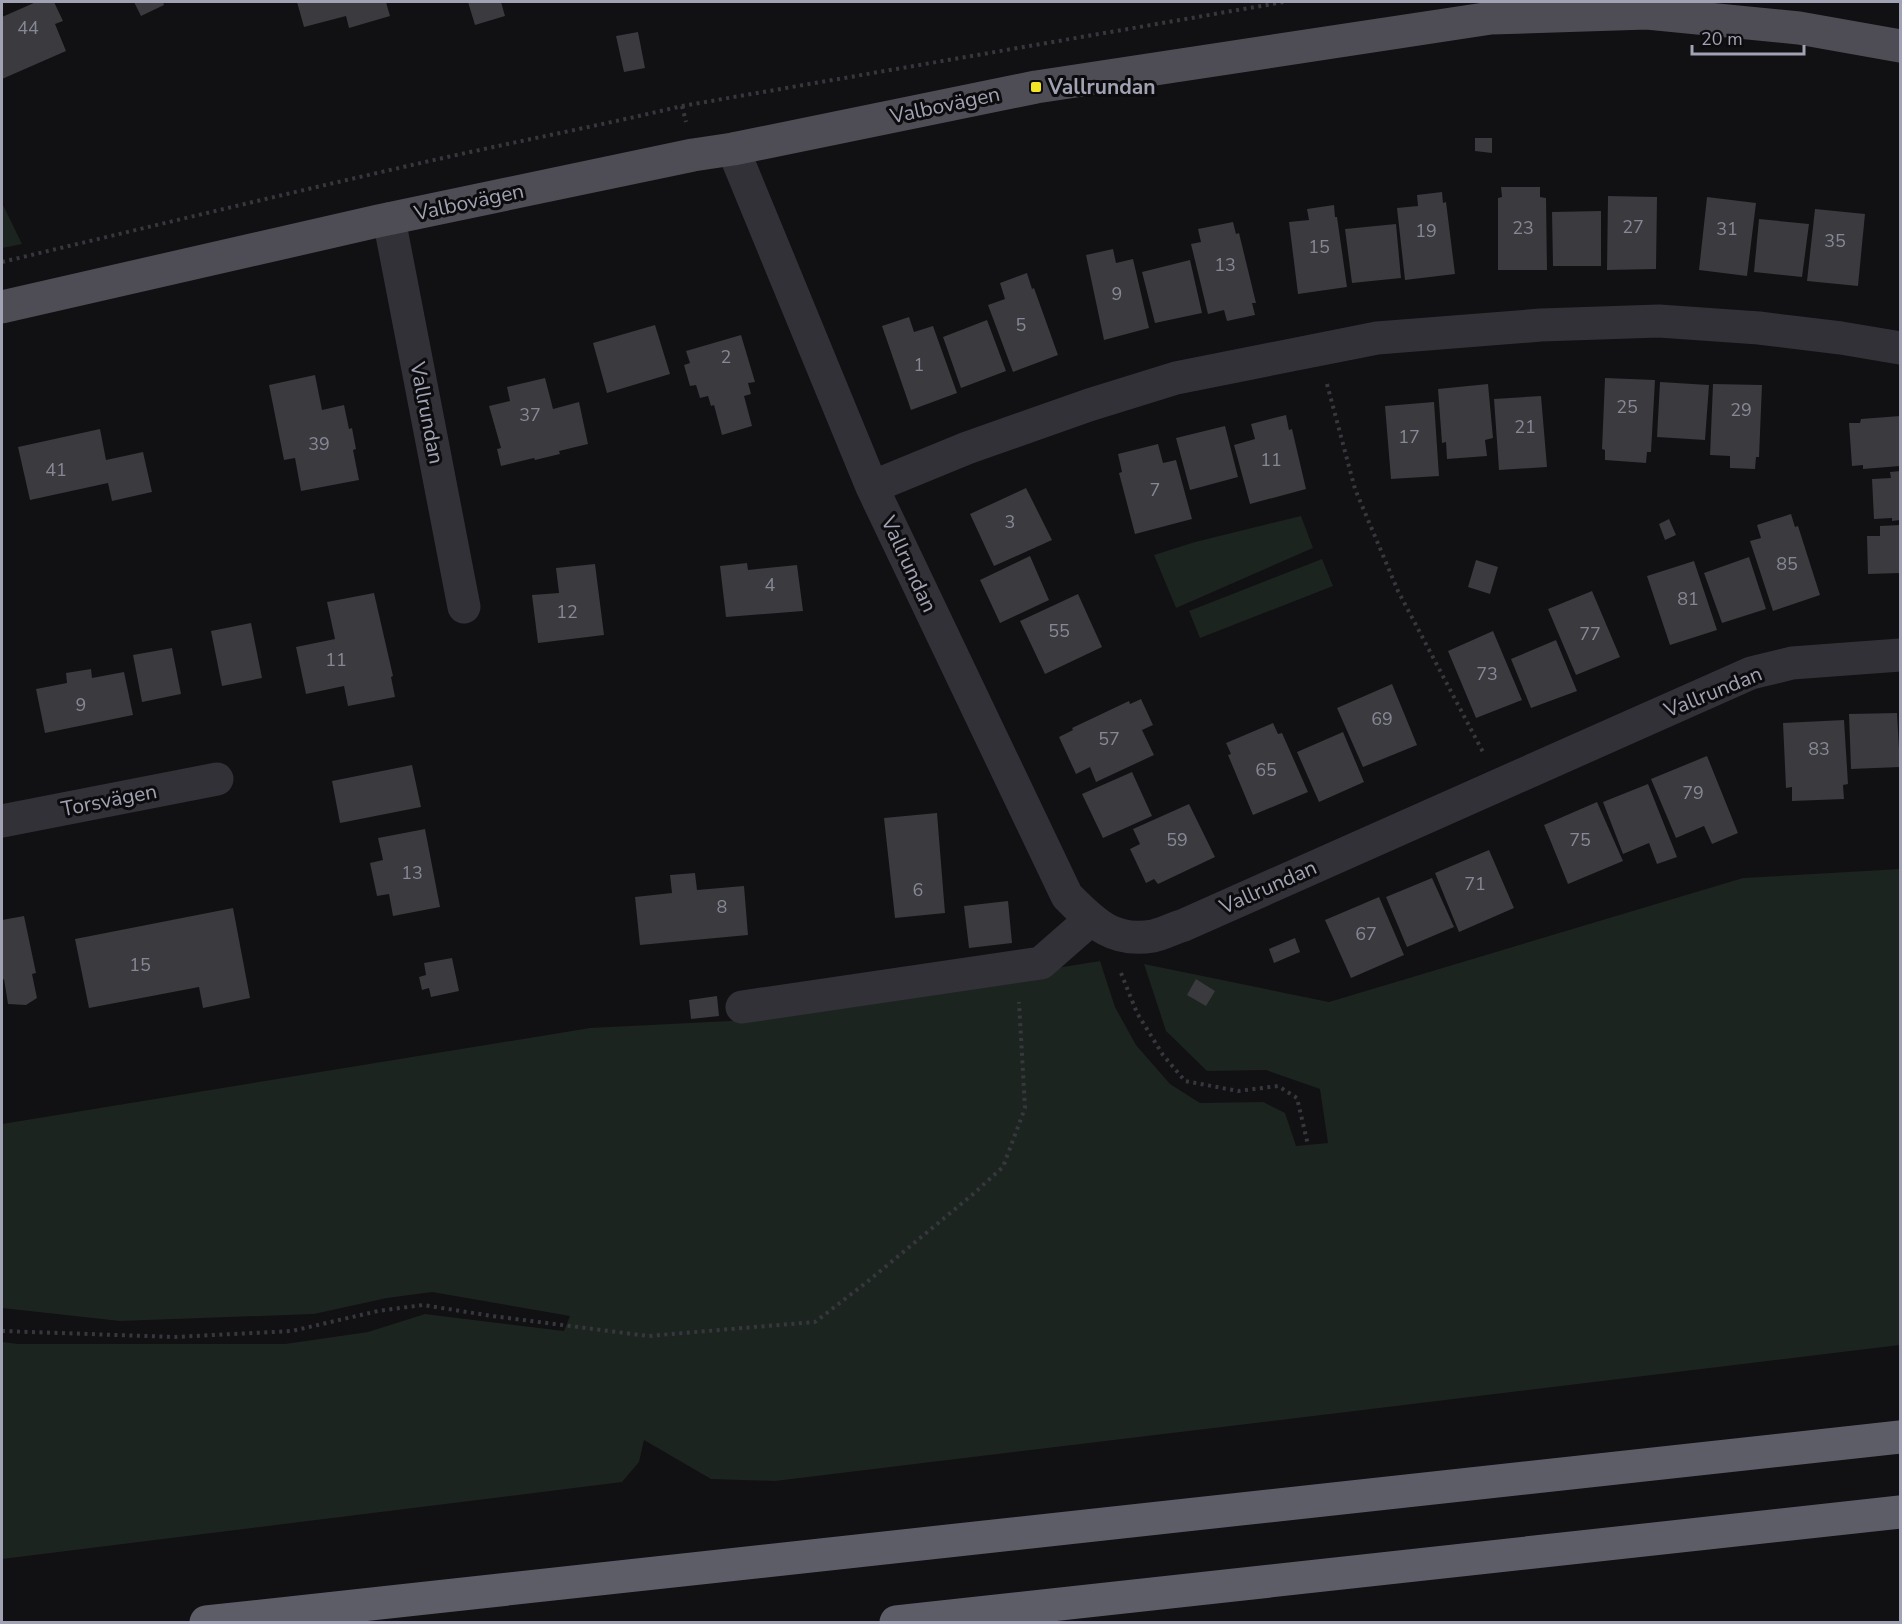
<svg xmlns="http://www.w3.org/2000/svg" width="1902" height="1624" font-family="'Nunito Sans',sans-serif">
<style>
.green{fill:#1c241f}
.building{fill:#3a3a3f}
.lines{fill:none;stroke-linecap:round;stroke-linejoin:round}
.path{stroke:#37373e;stroke-width:4;stroke-dasharray:3 4.5;stroke-linecap:butt}
.minor{stroke:#323137;stroke-width:33}
.major{stroke:#4e4d56;stroke-width:33}
.highway{stroke:#5d5d68;stroke-width:33}
.poi-dot{fill:#f5e625;stroke:#0c0b0d;stroke-width:2}
.labels{text-anchor:middle;dominant-baseline:central;stroke-width:6;stroke-linejoin:round;paint-order:stroke}
.number-label{font-size:18px;fill:#878896}
.poi-label{font-size:21px;font-weight:bold;fill:#a1a2b3;stroke:#0c0b0d;text-anchor:start}
.street-label{font-size:21px;fill:#a1a2b3;stroke:#0c0b0d}
</style>
<rect width="100%" height="100%" fill="#111012"/>
<!-- green -->
<path class="green" d="M2 203 22 244 2 248Z
M1301 516 1313 548 1176 608 1154 555 1195 542Z
M1322 559 1333 586 1200 638 1189 611Z
M1900 869V1345L775 1481 711 1479 644 1440 639 1462 622 1482 2 1559V1342L18 1344H285L368 1332 425 1314 564 1331 570 1316 432 1292 387 1298 314 1314 120 1321 2 1308V1124L590 1028 730 1021 1100 961 1115 1007 1136 1045 1170 1084 1200 1103 1263 1102 1285 1113 1296 1146 1328 1143 1320 1089 1266 1070 1207 1071 1166 1031 1144 964 1329 1002 1743 878Z"/>
<!-- building -->
<path class="building" d="M36 2H54L63 21 55 24 66 51 2 79V17Z
M134 2H163L164 5 141 16Z
M297 2H386L390 16 349 28 346 16 304 27Z
M468 2H501L505 16 475 25Z
M638 32 645 68 624 72 616 36Z
M1475 138H1492V153L1475 151Z
M1501 187H1540V197L1546 198 1547 270H1498V198L1502 197Z
M1442 192 1443 203 1446 202 1455 274 1405 280 1397 208 1418 206 1417 195Z
M1608 196 1657 197 1656 269 1607 270Z
M1707 197 1756 203 1747 276 1699 270Z
M1334 205 1335 217H1337L1347 287 1298 294 1289 222 1309 220 1307 209Z
M1815 209 1865 214 1858 286 1807 281Z
M1601 211V266H1553L1552 212Z
M1759 219 1809 224 1802 277 1754 272Z
M1233 222 1236 234 1239 233 1256 303H1252L1255 315 1227 321 1224 310 1208 314 1191 244 1201 242 1198 229Z
M1396 224 1401 278 1352 283 1345 229Z
M1113 249 1116 263 1133 259 1149 328 1104 340 1086 255Z
M1190 260 1202 313 1155 323 1142 272Z
M1027 273 1032 289 1034 288 1058 355 1013 372 988 305 1005 299 1000 283Z
M909 317 914 332 933 326 957 393 911 410 882 326Z
M987 320 1006 371 961 388 943 337Z
M655 325 670 374 607 393 593 343Z
M741 335 755 382 748 383 751 394 744 396 752 426 722 435 714 405 711 406 708 396 700 398 696 385 690 386 684 365 690 363 686 351Z
M315 375 322 410 344 405 349 429 352 428 356 449 353 450 359 480 301 491 295 458 284 460 269 385Z
M545 378 553 409 579 402 588 444 559 451 560 454 535 460 534 458 501 466 497 449 501 448 489 406 510 401 507 387Z
M1605 378 1655 380 1651 452H1647L1646 463 1605 460V450L1602 449Z
M1660 382 1709 385 1705 440 1657 437Z
M1488 384 1493 438 1485 440 1487 456 1447 459 1446 442 1442 443 1438 389Z
M1713 384 1762 385 1759 457H1756L1755 469 1730 468V456L1710 455Z
M1541 396 1547 467 1499 470 1494 399Z
M1434 402 1439 476 1391 479 1385 406Z
M1286 415 1289 430 1292 429 1306 489 1250 504 1234 445 1255 439 1251 424Z
M1900 416V466L1863 469V465L1852 466 1849 423H1860L1861 419Z
M1225 426 1238 477 1190 490 1176 438Z
M100 429 106 460 143 452 152 492 112 501 108 483 30 500 18 447Z
M1158 444 1163 463 1176 460 1192 519 1135 534 1119 473 1122 472 1118 454Z
M1900 471V520L1892 521V518L1874 519 1872 479 1891 478 1890 472Z
M1026 488 1052 540 994 566 970 514Z
M1791 514 1795 527 1798 526 1820 595 1773 611 1750 541 1761 538 1757 525Z
M1669 519 1676 535 1665 540 1659 524Z
M1900 525V573L1868 574 1867 536H1880V526Z
M1030 556 1049 600 1000 623 980 580Z
M1749 557 1766 609 1722 623 1704 573Z
M1476 560 1498 567 1490 594 1468 587Z
M1694 561 1717 630 1670 645 1647 576Z
M747 563 748 570 797 565 803 611 726 617 720 566Z
M595 564 604 635 538 643 532 595 559 593 556 568Z
M1592 591 1620 657 1576 675 1548 609Z
M374 593 393 676 391 677 395 697 348 706 344 686 306 694 296 647 335 639 327 602Z
M1078 594 1102 647 1045 674 1020 621Z
M251 623 262 678 222 686 211 631Z
M1493 631 1522 700 1476 718 1448 651Z
M1556 640 1577 691 1531 708 1511 659Z
M172 648 181 694 142 702 133 655Z
M91 669 92 678 124 672 133 715 45 733 36 689 67 683 66 673Z
M1392 684 1417 745 1363 767 1337 708Z
M1141 699 1153 725 1142 730 1154 755 1096 782 1090 767 1076 774 1059 737 1073 730 1072 728 1129 701 1130 704Z
M1897 713 1900 767 1851 769 1849 714Z
M1844 720 1848 784 1843 785 1844 799 1792 801V787L1786 788 1783 723Z
M1273 723 1278 734 1282 733 1308 792 1253 815 1228 755 1231 754 1226 743Z
M1343 732 1364 782 1319 802 1297 752Z
M1707 756 1738 833 1712 844 1704 826 1676 838 1651 779Z
M412 765 421 807 340 823 332 781Z
M1132 772 1152 816 1103 838 1082 794Z
M1648 784 1677 857 1657 864 1649 843 1623 854 1603 802Z
M1597 802 1623 861 1568 884 1544 825Z
M1189 804 1215 857 1158 884 1154 879 1146 883 1130 849 1140 844 1133 829Z
M937 813 945 913 895 918 884 818Z
M425 829 440 907 393 916 389 894 377 896 370 863 383 860 378 838Z
M1489 850 1514 908 1459 932 1435 873Z
M695 873 697 890 744 886 748 935 640 945 635 897 672 893 670 875Z
M1432 878 1454 927 1407 947 1386 897Z
M1379 897 1404 955 1351 978 1325 920Z
M1008 901 1012 943 969 948 964 906Z
M233 908 250 998 203 1008 199 987 89 1008 75 939Z
M24 916 36 973 32 974 37 998 26 1005 8 1004 4 979 2 980V920Z
M1295 938 1300 952 1274 963 1269 949Z
M452 958 459 991 431 997 429 988 422 990 419 977 426 975 424 963Z
M1196 979 1215 991 1206 1006 1187 995Z
M717 996 719 1016 691 1019 689 1000Z"/>
<g class="lines">
<!-- path -->
<path class="path" d="M682 106 686 122
M2 262C149 227 296 191 443 158 523 140 603 125 682 106L1284 2
M1327 384 1355 489 1398 591 1484 754
M1121 973 1137 1013 1163 1055 1185 1081 1238 1091 1278 1086 1297 1098 1308 1145
M2 1331 175 1337 292 1331 378 1311 423 1305 492 1316 648 1336 815 1322 867 1282 972 1195 1003 1167 1025 1108 1019 1002"/>
<!-- minor -->
<path class="minor" d="M733 149 872 487 1067 896C1093 922 1112 943 1153 936 1163 934 1174 928 1184 925L1751 673 1792 663 1900 655
M389 219 464 607
M872 487 967 448 1089 405 1176 378 1377 338 1541 325 1659 321 1759 328 1841 338 1900 348
M2 821 217 779
M742 1007 1041 963 1090 920"/>
<!-- major -->
<path class="major" d="M2 307 378 221 693 155 733 149 1036 87 1491 18 1647 13 1799 28 1900 46"/>
<!-- highway -->
<path class="highway" d="M206 1622 1900 1437
M896 1622 1900 1512"/>
</g>
<!-- markers -->
<rect class="poi-dot" x="1030" y="81" width="12" height="12" rx="3"/>
<g class="labels">
<!-- number labels -->
<g class="number-label">
<text x="28" y="28">44</text>
<text x="1633" y="227">27</text>
<text x="1523" y="228">23</text>
<text x="1727" y="229">31</text>
<text x="1426" y="231">19</text>
<text x="1835" y="241">35</text>
<text x="1319" y="247">15</text>
<text x="1225" y="265">13</text>
<text x="1117" y="294">9</text>
<text x="1021" y="325">5</text>
<text x="726" y="357">2</text>
<text x="919" y="365">1</text>
<text x="1627" y="407">25</text>
<text x="1741" y="410">29</text>
<text x="530" y="415">37</text>
<text x="1525" y="427">21</text>
<text x="1409" y="437">17</text>
<text x="319" y="444">39</text>
<text x="1271" y="460">11</text>
<text x="56" y="470">41</text>
<text x="1155" y="490">7</text>
<text x="1010" y="522">3</text>
<text x="1787" y="564">85</text>
<text x="770" y="585">4</text>
<text x="1688" y="599">81</text>
<text x="567" y="612">12</text>
<text x="1059" y="631">55</text>
<text x="1590" y="634">77</text>
<text x="336" y="660">11</text>
<text x="1487" y="674">73</text>
<text x="81" y="705">9</text>
<text x="1382" y="719">69</text>
<text x="1109" y="739">57</text>
<text x="1819" y="749">83</text>
<text x="1266" y="770">65</text>
<text x="1693" y="793">79</text>
<text x="1177" y="840">59</text>
<text x="1580" y="840">75</text>
<text x="412" y="873">13</text>
<text x="1475" y="884">71</text>
<text x="918" y="890">6</text>
<text x="722" y="907">8</text>
<text x="1366" y="934">67</text>
<text x="140" y="965">15</text>
</g>
<!-- poi labels -->
<g class="poi-label">
<text x="1048" y="87">Vallrundan</text>
</g>
<!-- street labels -->
<g class="street-label">
<text transform="translate(945 105) rotate(-12)">Valbovägen</text>
<text transform="translate(469 202) rotate(-12)">Valbovägen</text>
<text transform="translate(427 413) rotate(79)">Vallrundan</text>
<text transform="translate(909 564) rotate(65)">Vallrundan</text>
<text transform="translate(1713 692) rotate(-22)">Vallrundan</text>
<text transform="translate(109 800) rotate(-11)">Torsvägen</text>
<text transform="translate(1268 887) rotate(-24)">Vallrundan</text>
</g>
</g>
<!-- border -->
<rect width="1902" height="1624" fill="none" stroke="#a1a2b3" stroke-width="6"/>
<!-- scale -->
<path d="M1692 45v9h112v-9" fill="none" stroke="#a1a2b3" stroke-width="3"/>
<text x="1701" y="45" font-size="18" fill="#a1a2b3" stroke="#0c0b0d" stroke-width="4.5" paint-order="stroke">20 m</text>
</svg>
